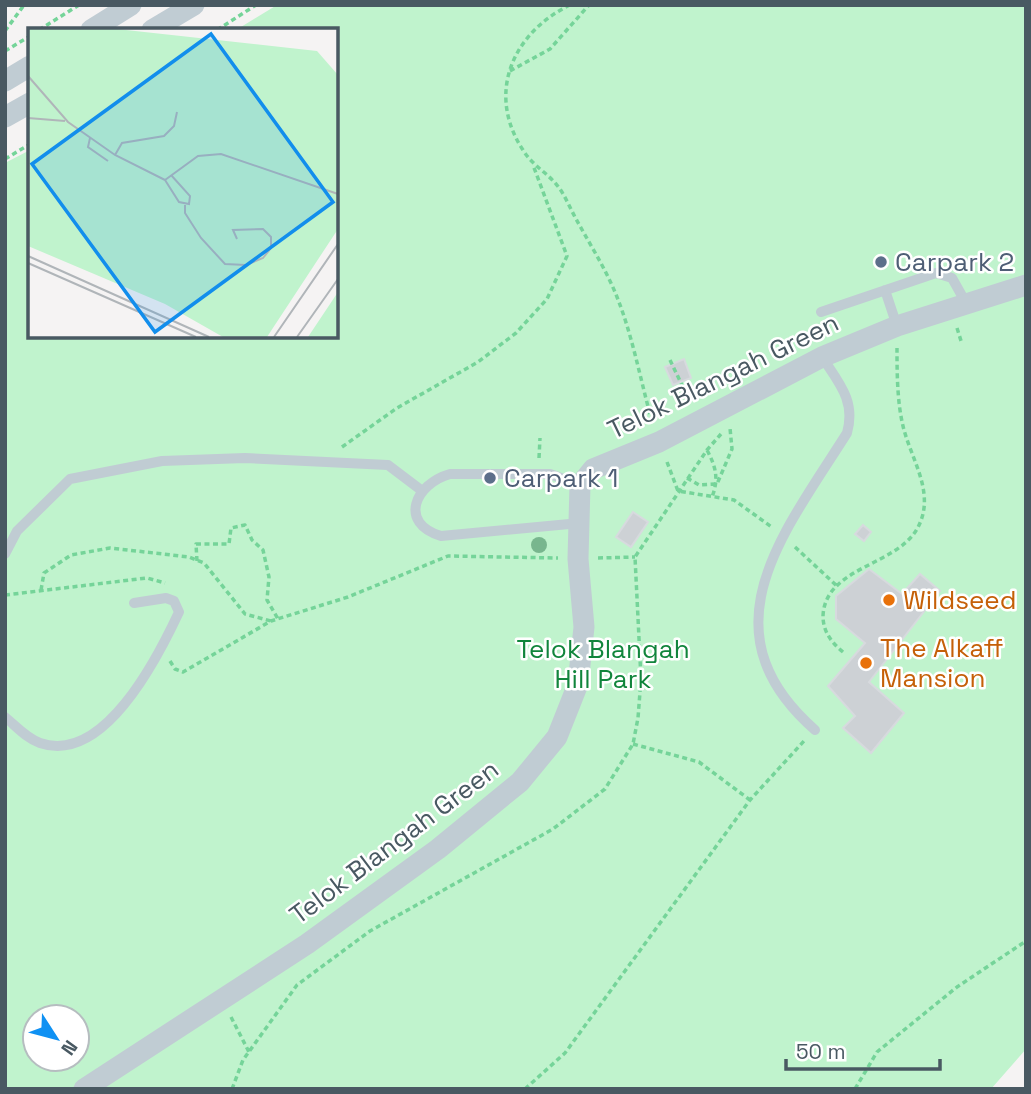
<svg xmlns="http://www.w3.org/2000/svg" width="1031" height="1094" font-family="'Space Grotesk',sans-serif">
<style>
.green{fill:#c0f3cd;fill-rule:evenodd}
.building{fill:#cdd1d5;stroke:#d7dade;stroke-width:2}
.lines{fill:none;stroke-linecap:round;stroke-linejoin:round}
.path{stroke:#75d499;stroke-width:3.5;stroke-dasharray:5 3.5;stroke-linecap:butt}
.service{stroke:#c0ccd3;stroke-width:10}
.minor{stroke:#c0ccd3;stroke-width:21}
.tree{fill:#78b68e}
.service-dot{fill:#5c6f8a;stroke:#fff;stroke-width:2.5}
.food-dot{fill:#e8710a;stroke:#fff;stroke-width:2.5}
.labels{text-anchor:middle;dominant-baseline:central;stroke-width:5;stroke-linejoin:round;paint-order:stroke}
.service-label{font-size:26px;fill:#4e5e75;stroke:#fff;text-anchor:start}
.street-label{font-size:26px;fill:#495962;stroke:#fff}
.food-label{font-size:26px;fill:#c56008;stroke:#fff;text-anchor:start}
.park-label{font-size:26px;fill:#11853c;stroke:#fff}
.inset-road{fill:none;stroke:#b0b5b9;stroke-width:2}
.view{fill:#128eec;fill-opacity:0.15;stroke:#128eec;stroke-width:3.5}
.inset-edge{fill:none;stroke:#495962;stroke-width:3.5}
</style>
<rect width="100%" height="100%" fill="#f5f3f3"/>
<!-- green -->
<path class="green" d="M277 5H1026V1049L991 1089H5V163L30 150V336H336V30H236ZM35 1017H77V1059H35Z"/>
<!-- building -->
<path class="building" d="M684 359 691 378 673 385 665 367Z
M633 512 648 522 631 547 616 537Z
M863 525 871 532 864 541 855 534Z
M869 569 902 594 920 574 940 591 869 682 904 713 871 753 843 728 855 716 828 686 865 643 836 619V596Z"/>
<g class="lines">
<!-- path -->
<path class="path" d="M570 5C512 33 486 94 523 150 532 165 546 172 556 184 564 193 569 206 575 217 589 243 606 269 617 297 633 337 641 383 653 425
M39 30 79 5
M217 30 256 5
M5 31 24 5
M5 51 30 36
M510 71 550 49 589 5
M5 159 30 144
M957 328 962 344
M670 360 690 402
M342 447 397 408 478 362 516 333 547 299 567 256 533 165
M707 450C716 467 719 479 712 497
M539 458 540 438
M667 462 678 491 734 500 773 528
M687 478 699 485 717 484 732 449 730 428
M795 547 837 586
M598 558 635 557
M197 561 196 544H229L231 528 245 525 252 540 263 550 269 577 267 600 278 619
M41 590 44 573 71 555 110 548 189 557 204 563 245 614 271 621
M5 595 147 578 165 583
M843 652C832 643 823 632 823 616 825 567 896 566 917 529 937 494 911 460 903 426 897 401 897 372 897 346
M170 661 175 669 183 672 271 621 348 597 448 556 558 558
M633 744 699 762 750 800
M231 1017 249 1052
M232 1089 243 1060 297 985 370 931 553 829 605 789 633 744 638 718 641 679 635 557 707 450 721 434
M525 1089 565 1053 750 800 804 741
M855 1089 877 1052 957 987 1026 941"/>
<!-- service -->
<path class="service" d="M885 290 897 326
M821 312 936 273 952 278 966 303
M580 523 441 536C398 523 415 484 450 474H550L580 485
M5 554 17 531 70 479 162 461 245 458 388 465 421 490
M5 717C16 726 26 738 40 743 104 765 158 657 179 612L174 601 166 598 134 603
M815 730C701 630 784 533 847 433 856 401 839 383 822 357"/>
<!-- minor -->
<path class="minor" d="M91 30 131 5
M152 30 194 5
M5 81 30 66
M5 117 30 103
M84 1089 307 944 438 849 520 782 557 737 578 684 584 627 578 559 580 485 593 469 659 442 822 357 897 326 1026 285"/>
</g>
<!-- trees -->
<circle class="tree" cx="539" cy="545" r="8"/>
<!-- markers -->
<g class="service-dot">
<circle cx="881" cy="262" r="7"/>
<circle cx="490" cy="478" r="7"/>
</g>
<g class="food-dot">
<circle cx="889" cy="600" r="7"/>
<circle cx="866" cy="663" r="7"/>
</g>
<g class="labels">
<!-- service labels -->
<g class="service-label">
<text x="895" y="262">Carpark 2</text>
<text x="504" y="478">Carpark 1</text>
</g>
<!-- street labels -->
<g class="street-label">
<text transform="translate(723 376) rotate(-26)">Telok Blangah Green</text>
<text transform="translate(394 842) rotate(-37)">Telok Blangah Green</text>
</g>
<!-- food labels -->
<g class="food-label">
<text x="903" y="600">Wildseed</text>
<text x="880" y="648">The Alkaff<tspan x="880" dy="30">Mansion</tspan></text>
</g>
<!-- park labels -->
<g class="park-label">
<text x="603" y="649">Telok Blangah<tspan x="603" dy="30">Hill Park</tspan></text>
</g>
</g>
<!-- overview -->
<g transform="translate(28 28)">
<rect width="310" height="310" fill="#f5f3f3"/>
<path d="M0 1H89L289 23 310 47V201L239 309H195L137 276 0 218ZM310 264V309H280Z" fill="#c0f3cd"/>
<path class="inset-road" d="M0 48 40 94 87 127 137 152M0 90 37 93M62 110 60 119 80 133M87 127 94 115 136 108 146 98 149 84M137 152 170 128 193 126 310 166M137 152 151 174 161 176 162 168 143 147M157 177V185L173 210 197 236 218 237 235 230 243 220V209L235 201 205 202 209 211M0 228 181 309M0 235 168 309M246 309 310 216M269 309 310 251"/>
<path class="view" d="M183 6 305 174 127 304 4 136Z"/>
<rect width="310" height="310" class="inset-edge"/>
</g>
<!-- border -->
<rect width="1031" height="1094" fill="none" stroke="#495962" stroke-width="14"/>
<!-- north arrow -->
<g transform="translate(56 1038) rotate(126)"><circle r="33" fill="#ffffff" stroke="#b6bdc0" stroke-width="2"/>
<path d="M0-5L12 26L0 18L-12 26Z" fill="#0f91f3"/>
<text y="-10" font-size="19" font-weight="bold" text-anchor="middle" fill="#495962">N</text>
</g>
<!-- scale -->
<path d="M786 1059v10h154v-10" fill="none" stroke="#495962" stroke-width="3.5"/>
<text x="796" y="1059" font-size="21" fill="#495962" stroke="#ffffff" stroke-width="5" paint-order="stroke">50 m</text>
</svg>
